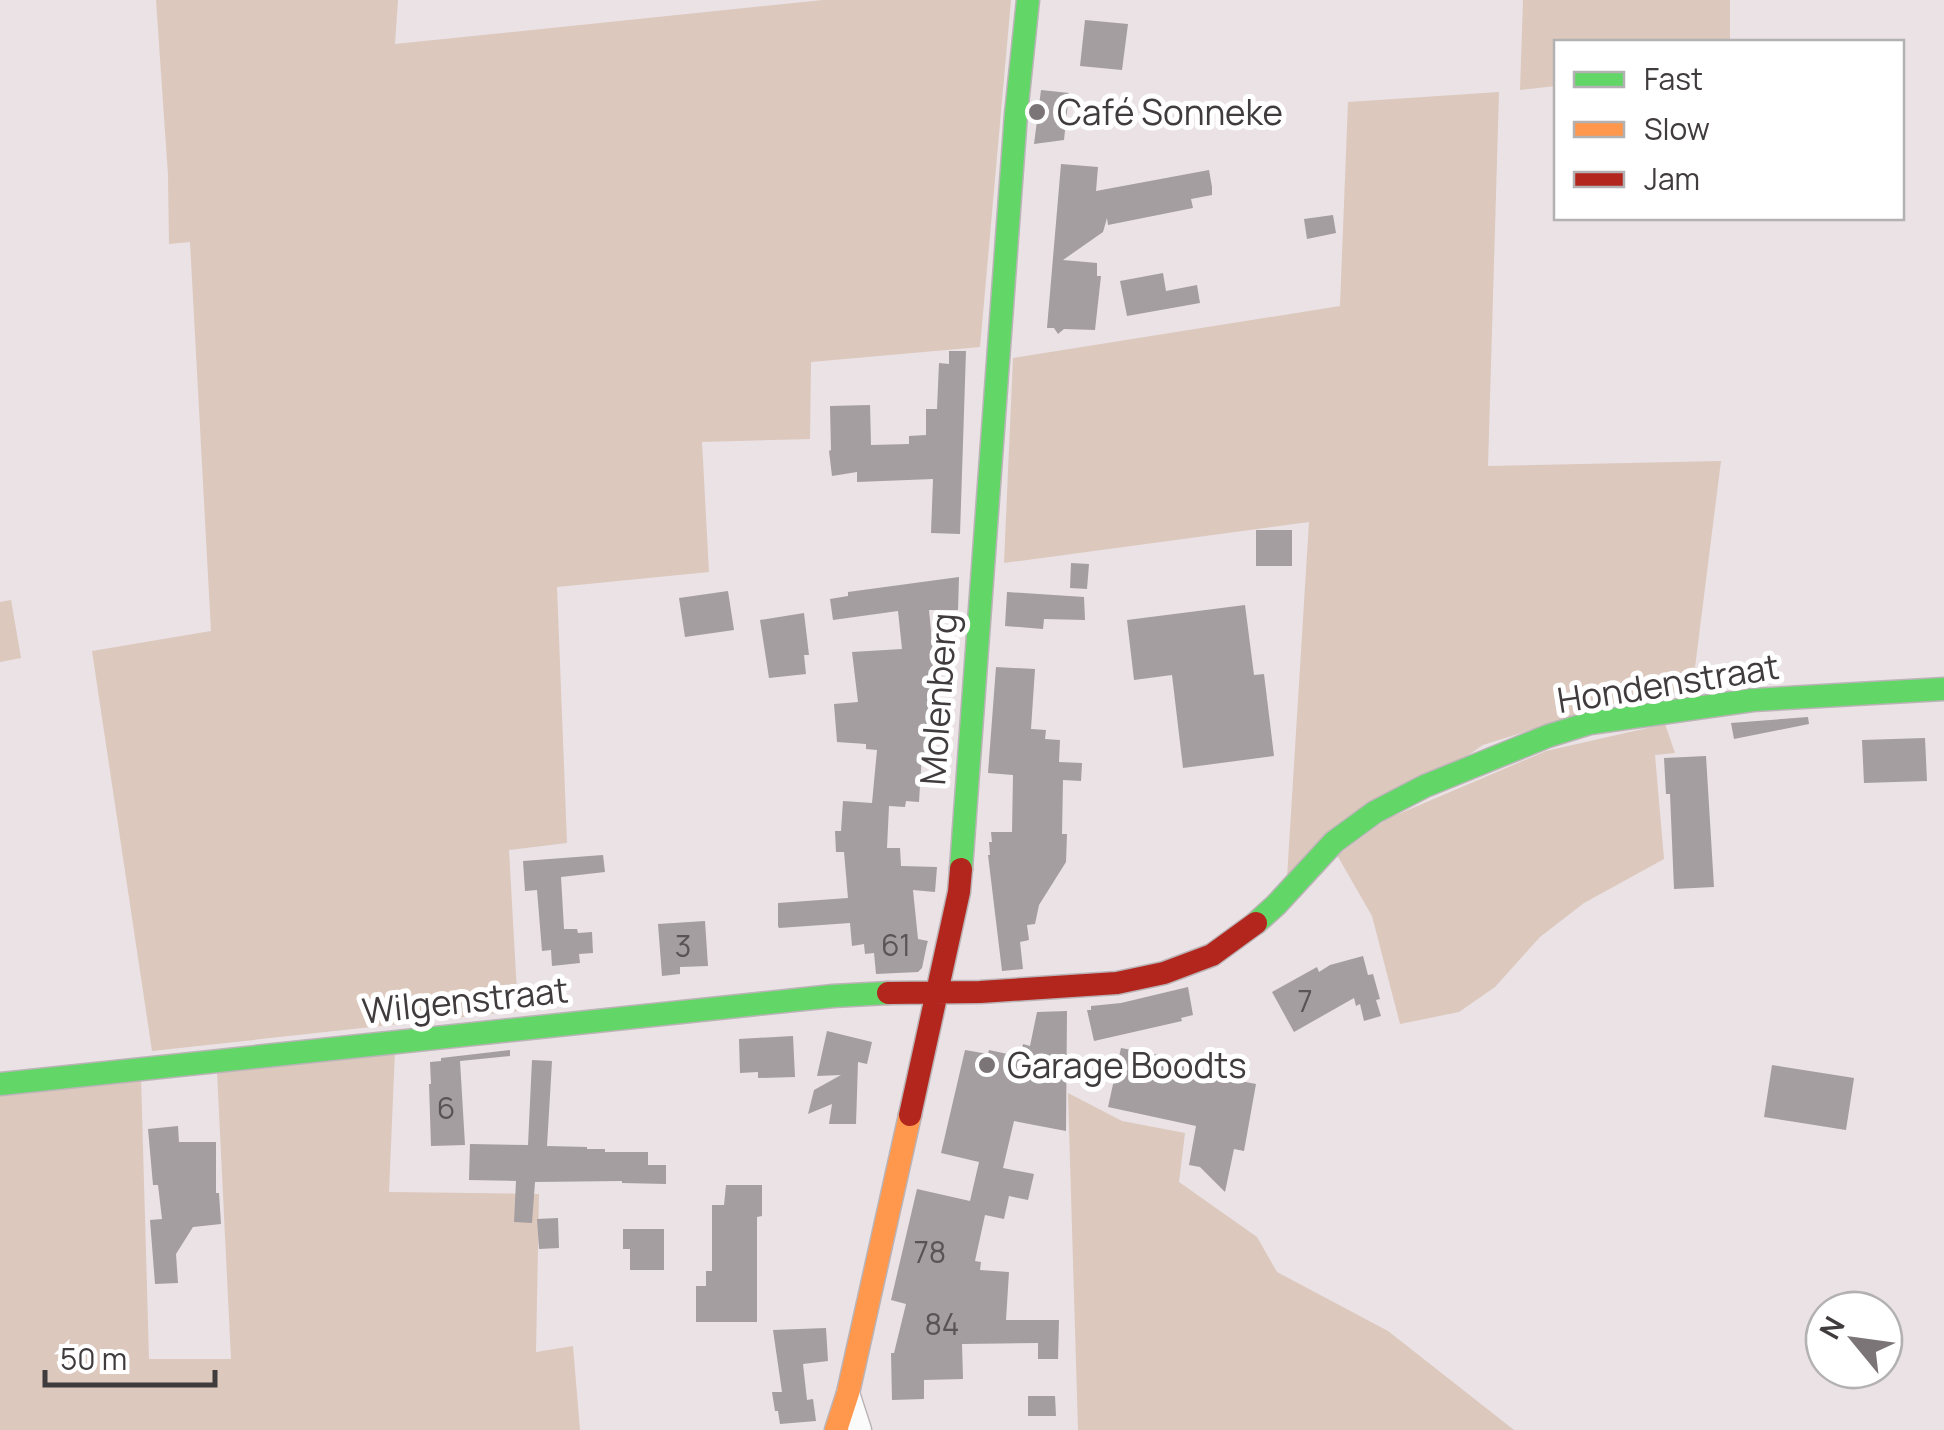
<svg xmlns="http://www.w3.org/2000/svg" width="1944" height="1430" font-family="Manrope,sans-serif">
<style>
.green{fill:#dcc8bd}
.building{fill:#a49ea0}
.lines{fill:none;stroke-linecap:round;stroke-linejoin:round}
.street-casing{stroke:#bbb4b7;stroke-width:25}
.fast-casing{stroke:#bbb4b7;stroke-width:25}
.slow-casing{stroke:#bbb4b7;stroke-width:25}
.jam-casing{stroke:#bbb4b7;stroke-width:25}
.street{stroke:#fcfbfb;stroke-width:22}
.fast{stroke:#63d668;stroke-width:22}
.slow{stroke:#ff974d;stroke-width:22}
.jam{stroke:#b3261e;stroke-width:22}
.poi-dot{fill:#7c7578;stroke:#fff;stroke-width:4}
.labels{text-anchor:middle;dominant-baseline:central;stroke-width:10;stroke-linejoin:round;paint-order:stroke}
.number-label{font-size:30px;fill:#595456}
.poi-label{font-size:35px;fill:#403b3d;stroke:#fff;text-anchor:start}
.street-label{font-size:35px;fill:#403b3d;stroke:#fff}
</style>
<rect width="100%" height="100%" fill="#eae2e5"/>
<!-- green -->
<path class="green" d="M156 0H398L395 44 823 0H1011L980 347 811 362 810 439 702 442 709 572 557 587 567 843 509 850 518 1011 152 1051 92 651 211 631 190 242 169 244 168 175Z
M1523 0H1730V42H1556V86L1520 90Z
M1499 92 1488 466 1721 461 1692 691 1619 702 1483 745 1287 878 1309 522 1004 563 1013 358 1340 306 1348 102Z
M11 600 21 658 0 662V602Z
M1665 724 1675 753 1655 755 1664 859 1584 903 1540 937 1495 987 1459 1012 1400 1024 1372 916 1337 855 1387 819 1546 751Z
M395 1050 389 1192 539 1194 536 1352 573 1346 580 1430H0V1094L141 1077 149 1359H231L217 1071Z
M1068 1093 1122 1121 1185 1133 1179 1182 1257 1237 1277 1272 1388 1331 1514 1430H1078Z"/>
<!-- building -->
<path class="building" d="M1085 20 1128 24 1122 70 1080 66Z
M1041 90 1069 93 1064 140 1034 144Z
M1061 164 1098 167 1096 191 1209 170 1212 187V195L1191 199 1193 208 1108 225 1107 218 1103 232 1063 260 1097 263V276H1101L1095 330 1064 329 1058 334 1054 328H1047Z
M1333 215 1336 233 1307 239 1304 219Z
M1163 273 1166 291 1197 285 1200 303 1127 316 1120 281Z
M949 351H966L960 534 931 533 933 479 857 482V472L832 476 829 451 831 450 830 406 870 405 871 445 909 444V436L926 435V409H937L939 363 949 364Z
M1256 530H1292V566H1256Z
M1071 563 1089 564 1087 589 1070 588Z
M959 577 958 610H929L935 673H938V697L933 754 922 753 919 802 906 801 905 807 889 806 887 848H900L901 866 937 867 935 892 913 890 918 939 928 941 927 944 922 968 918 972 876 974 874 953 865 954 864 944 852 946 850 923 779 928 778 926V903L848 898 844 852H836L835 831H841L843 801 872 803 877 750 866 749V744L837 742 834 704 858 702 852 652 902 649 898 611 833 620 830 599 848 596V592Z
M728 591 734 630 685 637 679 598Z
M1007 592 1084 597 1085 620 1044 619 1043 629 1005 626Z
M1245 605 1254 675 1264 674 1274 756 1183 768 1172 675 1134 680 1127 620Z
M804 613 809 655H804L806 674 769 678 760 620Z
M996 667 1035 669 1031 729 1046 730 1045 739 1060 740 1059 762 1082 763 1081 781 1063 780 1062 834H1067L1066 862 1039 905 1035 924 1027 925 1029 940 1020 942 1023 969 1002 971 988 855H990L989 842H992L991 832H1012L1013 775 988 773Z
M1808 717 1809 724 1734 739 1731 723Z
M1925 738 1927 781 1864 783 1862 740Z
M1706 756 1714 887 1674 889 1670 794H1666L1664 758Z
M603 855 605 872 561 877 564 929H577L578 933 592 932 593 953 579 954 580 963 552 966 551 950 542 951 537 890 525 891 523 861Z
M705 921 708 966 680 967V974L662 976 658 924Z
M1363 956 1368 975 1373 974 1380 999 1376 1000 1381 1016 1364 1021 1360 1004 1356 1006 1354 998 1294 1032 1272 992 1317 967 1319 972 1330 965Z
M1188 987 1193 1015 1181 1018 1182 1021 1094 1041 1087 1010H1091V1006L1121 1003Z
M1067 1011 1066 1131 1014 1121 1003 1168 1034 1174 1028 1200 1009 1196 1004 1219 985 1215 975 1261 981 1262 980 1270 1009 1272 1006 1320H1059L1058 1359H1038V1343L962 1344 963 1379 924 1380V1399L892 1400 891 1353H894L906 1304 891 1300 917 1189 970 1201 979 1162 941 1153 965 1050 988 1054 989 1050 1021 1057 1023 1044 1030 1046 1037 1012Z
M827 1031 872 1042 867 1064 858 1062 856 1124H829L832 1104 808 1114 814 1090 841 1075 817 1076Z
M793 1036 795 1077 758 1078V1072L740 1073 739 1039Z
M1121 1048 1202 1063 1199 1073 1256 1084 1244 1151 1234 1149 1225 1192 1200 1167 1189 1165 1196 1126 1108 1107Z
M510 1050V1056L460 1061 465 1145 431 1146 429 1084H431L430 1062 441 1061V1058Z
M532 1060 552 1061 547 1146 587 1147V1149H605V1152H648V1165H666V1184L622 1183V1181L535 1182 532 1223 514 1222 516 1181 469 1180 470 1144 528 1145Z
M1772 1065 1854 1078 1846 1130 1764 1117Z
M178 1126 179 1142H216V1193H219L221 1224 193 1227 176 1254 178 1283 155 1284 150 1220 162 1219 158 1185H153L148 1129Z
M726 1185H762V1216L757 1217V1322H696V1286H706V1271H712V1205H724Z
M558 1218 559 1248 539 1249 537 1219Z
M623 1229H664V1270H630V1249H623Z
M826 1328 828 1361 803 1364 807 1400 813 1399 816 1421 780 1424 778 1411H775L772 1392H782L773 1330Z
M1028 1396H1055L1056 1416H1028Z"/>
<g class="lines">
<defs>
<path id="street" d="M848 1393 860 1430"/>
<path id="fast" d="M961 869 1016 114 1028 0
M1256 923 1276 905 1334 842 1375 812 1425 786 1548 736 1590 723 1753 700 1944 689
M0 1084 833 996 888 993"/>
<path id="slow" d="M836 1430 848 1393 910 1115"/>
<path id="jam" d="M888 993 980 992 1117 983 1164 973 1212 955 1256 923
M910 1115 959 892 961 869"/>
</defs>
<!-- street casing -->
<use href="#street" class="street-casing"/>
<!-- fast casing -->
<use href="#fast" class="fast-casing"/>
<!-- slow casing -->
<use href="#slow" class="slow-casing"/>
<!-- jam casing -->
<use href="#jam" class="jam-casing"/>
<!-- street -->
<use href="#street" class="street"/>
<!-- fast -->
<use href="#fast" class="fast"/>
<!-- slow -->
<use href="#slow" class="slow"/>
<!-- jam -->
<use href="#jam" class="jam"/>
</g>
<!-- markers -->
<g class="poi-dot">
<circle cx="1037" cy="112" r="10"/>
<circle cx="987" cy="1065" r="10"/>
</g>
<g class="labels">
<!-- number labels -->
<g class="number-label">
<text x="896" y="944">61</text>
<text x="683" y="945">3</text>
<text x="1305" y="1000">7</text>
<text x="446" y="1107">6</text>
<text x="930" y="1251">78</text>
<text x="942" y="1323">84</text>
</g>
<!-- poi labels -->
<g class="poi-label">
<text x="1057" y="112">Café Sonneke</text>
<text x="1007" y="1065">Garage Boodts</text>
</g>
<!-- street labels -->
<g class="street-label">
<text transform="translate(1668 683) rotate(-9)">Hondenstraat</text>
<text transform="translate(938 699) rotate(-86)">Molenberg</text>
<text transform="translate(465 1000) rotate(-6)">Wilgenstraat</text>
</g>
</g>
<!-- legend -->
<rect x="1554" y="40" width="350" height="180" fill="#ffffff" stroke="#b3b1b1" stroke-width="2.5"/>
<rect x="1574" y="72" width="50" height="15" fill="#63d668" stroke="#b3b1b1" stroke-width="2.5"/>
<text x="1644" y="90" font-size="30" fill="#403b3d">Fast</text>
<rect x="1574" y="122" width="50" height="15" fill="#ff974d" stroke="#b3b1b1" stroke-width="2.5"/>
<text x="1644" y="140" font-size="30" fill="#403b3d">Slow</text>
<rect x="1574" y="172" width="50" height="15" fill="#b3261e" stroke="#b3b1b1" stroke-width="2.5"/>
<text x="1644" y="190" font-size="30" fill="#403b3d">Jam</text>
<!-- north arrow -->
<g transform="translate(1854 1340) rotate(299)"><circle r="48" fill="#ffffff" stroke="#b3b1b1" stroke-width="2.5"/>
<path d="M0-8L18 38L0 25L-18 38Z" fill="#7c7578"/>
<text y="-15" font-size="28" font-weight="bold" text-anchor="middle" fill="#403b3d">N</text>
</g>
<!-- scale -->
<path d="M45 1370v15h170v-15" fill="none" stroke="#403b3d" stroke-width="5"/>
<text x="60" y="1370" font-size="30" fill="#403b3d" stroke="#ffffff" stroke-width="8" paint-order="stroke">50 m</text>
</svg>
